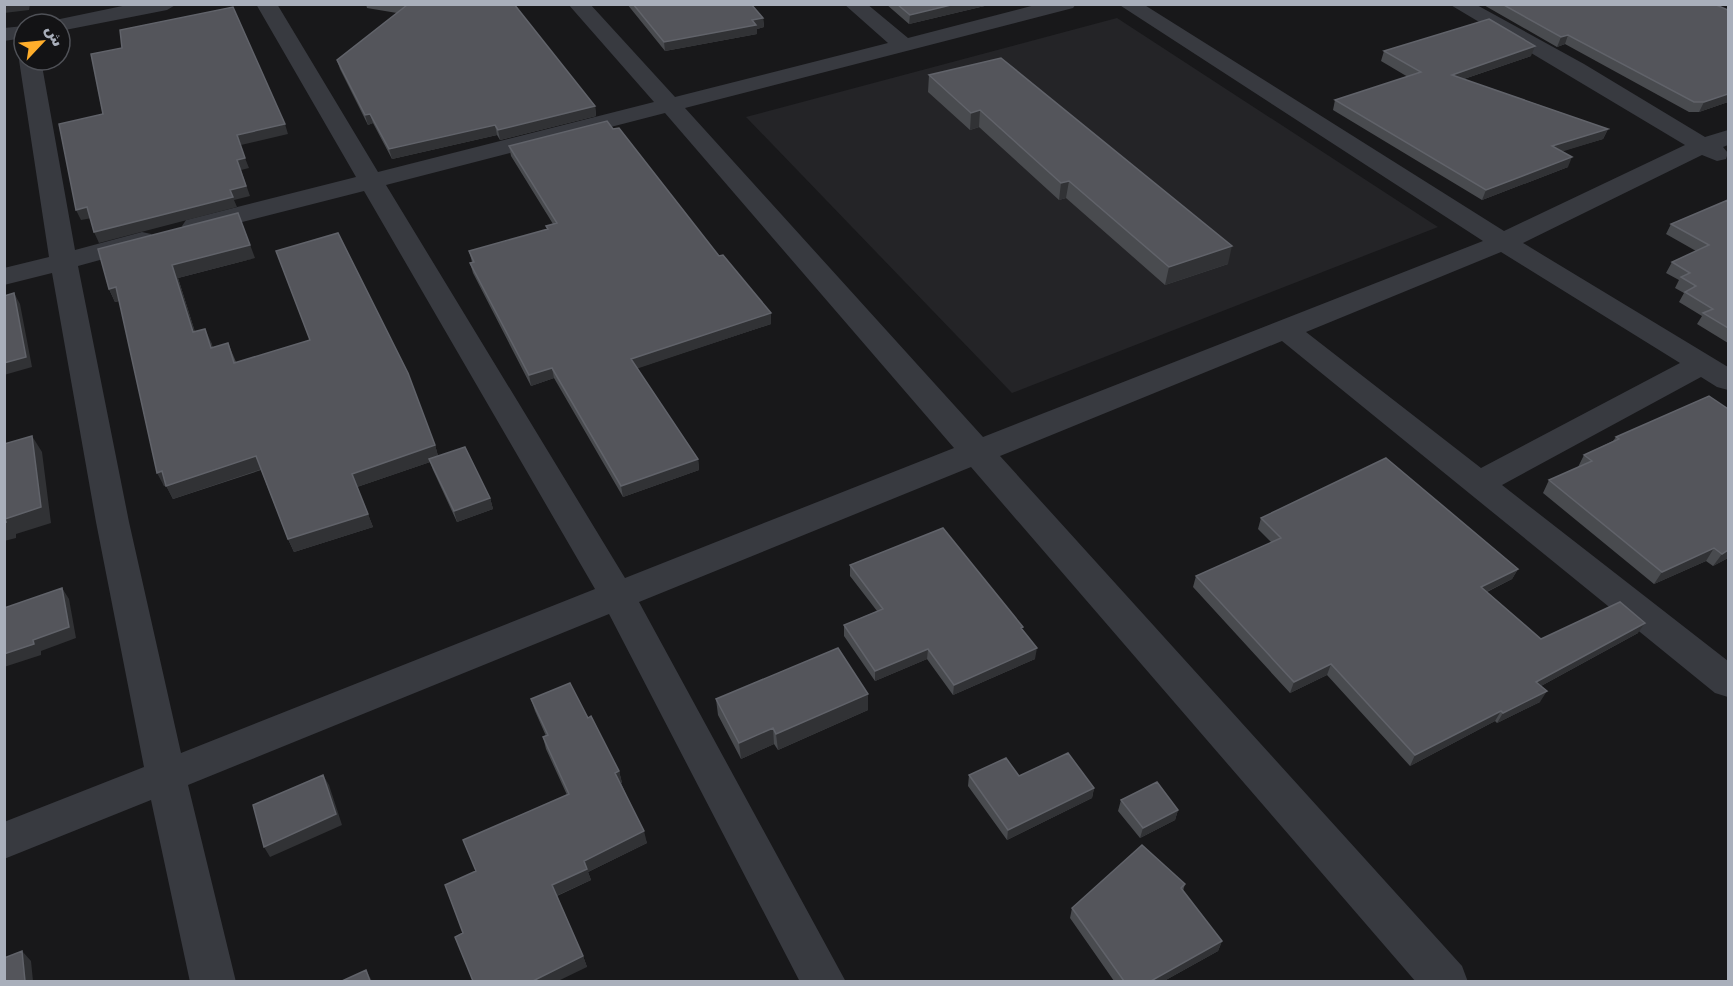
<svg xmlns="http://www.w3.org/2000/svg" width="1733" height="986" font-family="'DejaVu Sans',Vazirmatn,sans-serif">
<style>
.built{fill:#242427}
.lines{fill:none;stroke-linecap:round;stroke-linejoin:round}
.minor{fill:#383a40;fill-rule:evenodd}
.wall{fill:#494b4f}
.shaded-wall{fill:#313235}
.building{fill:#54555b;stroke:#61636a;stroke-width:1.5}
</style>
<rect width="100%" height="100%" fill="#18181a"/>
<!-- built -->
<path class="built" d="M1117 18 1438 227 1012 393 746 117Z"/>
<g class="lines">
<!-- minor -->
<path class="minor" d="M132 4H177L167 10 60 31V24H50L60 19Z
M256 4H277L378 172 654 102 568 4H590L675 97 888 43 844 4H867L908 38 1039 4H1076L1073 8 685 108 983 437 1483 241 1118 4H1143L1504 231 1685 145 1449 4H1475L1584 64 1705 137 1728 130V145L1723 147 1728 153 1726 159 1717 161 1702 155 1523 243 1728 367V390L1717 387 1701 377 1502 485 1728 661V697L1715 693 1282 341 1000 456 1462 966 1468 982H1416L971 467 639 602 846 982H800L609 614 188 785 236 982H190L151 800 4 859V822L144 767 96 522 52 273 4 285V268L49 257 19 60 22 55 24 60H41L75 250 142 232 151 234 155 240 151 246 78 266 129 522 181 753 595 589 364 191 195 234 186 232 182 226 186 220 356 177ZM665 113 954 448 625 578 386 185ZM1501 252 1680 363 1481 468 1306 332Z
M24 26V38L4 41V28Z"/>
</g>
<!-- wall -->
<path class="wall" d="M366 4H514L595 106 596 116 500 140 497 135 392 159 373 123 368 125 340 69 337 60 397 13 367 8Z
M627 4H751L763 18 764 27 757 29V34L665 51Z
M886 4H993L909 24Z
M1482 4H1714L1728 102 1699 112H1689L1565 44 1557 47Z
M1384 51 1531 56 1464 79 1608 129 1603 139 1562 151 1568 167 1482 200 1333 110 1335 100 1408 77 1381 61Z
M929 75 1228 264 1165 285 1066 198 1059 200 979 127 970 130 928 92Z
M509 146 771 324 637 368 698 459 699 470 623 497 554 378 531 386 473 273 470 263 472 262 469 251 547 230 546 226 553 224 511 156Z
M1728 200V343L1697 324 1702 316 1679 302 1684 293 1675 288 1679 280 1666 273 1672 262 1696 251 1666 234 1671 224Z
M255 258 178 278 195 332 211 342 213 348 228 343 236 362 435 445 438 456 490 498 493 509 457 522 433 470 430 462 357 487 373 527 294 552 288 539 261 470 173 499 166 485 164 486 119 301 115 302 109 289Z
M1709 396 1728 558 1713 566 1706 561 1654 584 1543 493 1549 480 1578 467 1584 455 1613 441 1616 437Z
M1261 518 1518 569 1512 579 1487 592 1541 639 1638 633 1541 686 1540 702 1497 723 1495 721 1410 766 1327 675 1290 693 1193 587 1196 576 1272 543 1258 529Z
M850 565 1023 630 1035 659 953 695 927 659 875 681 844 636V625L877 611 850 576Z
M868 694V710L778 750 774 744 741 759 718 715 716 699Z
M531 699 588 718 619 771 622 783H621L647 843 588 872 591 880 557 896 583 956 587 967 463 933 476 871 567 795 546 749 543 737 546 736 535 711Z
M969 775 1019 776 1094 788 1092 798 1007 840 968 786Z
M1121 800 1178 810 1175 820 1140 838 1118 811Z
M1185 884 1183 891 1222 941 1218 951 1164 981H1114L1070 918 1072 908Z"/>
<!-- shaded-wall -->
<path class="shaded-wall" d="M4 4H30L29 10 4 13Z
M955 4H993L909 24 910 15Z
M763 18 764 27 757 29V34L665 51 664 42Z
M1568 35 1565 44 1557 47 1561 37Z
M1535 46 1531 56 1449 84 1452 75Z
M1728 94V102L1699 112 1704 102Z
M595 106 596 116 500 140 498 130Z
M980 110 979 127 970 130 971 113Z
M370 114 373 123 368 125 365 115Z
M285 124 288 134 241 145 237 135Z
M495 125 497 135 392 159 389 149Z
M1608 129 1603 139 1548 156 1552 146Z
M1572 157 1568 167 1482 200 1486 190Z
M245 158 249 168 241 170 250 196 234 200 237 207 99 243 94 232 230 190 237 160Z
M1069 181 1066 198 1059 200 1061 183Z
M87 207 92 218 81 220 76 210Z
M243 226 255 258 178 278 199 345 193 332 172 265Z
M1232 246 1228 264 1165 285 1169 267Z
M116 287 122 300 115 302 109 289Z
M14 293 20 304 32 367 4 375V363Z
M771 313V324L633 370 631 359Z
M205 329 211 342 216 361 211 348Z
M552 368 554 378 531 386 529 375Z
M32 436 42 452 51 523 16 534V538L4 541V522L5 519Z
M435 445 439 459 357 487 352 474Z
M256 456 262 469 173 499 166 486Z
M698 459 699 470 623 497 621 486Z
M162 471 169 484 164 486 157 473Z
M490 498 493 509 457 522 454 511Z
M368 514 373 527 294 552 288 539Z
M1714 548 1706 561 1654 584 1662 572Z
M1728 550V558L1713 566 1722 554Z
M1518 569 1512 579 1476 597 1481 587Z
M62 588 69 599 76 638 41 651V655L4 667V654L33 640Z
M1645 623 1638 633 1530 692 1536 682Z
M1037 648 1035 659 953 695 954 685Z
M928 649 927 659 875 681V671Z
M1331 664 1327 675 1290 693 1294 682Z
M1547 691 1540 702 1497 723 1503 713Z
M868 694V710L778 750 776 734Z
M1501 711 1495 721 1410 766 1415 755Z
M773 728 774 744 741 759 739 743Z
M619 771 622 783 618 784 615 773Z
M323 775 329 785 342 825 270 857 264 847Z
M1094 788 1092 798 1007 840 1008 830Z
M1178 810 1175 820 1140 838 1143 828Z
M644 831 647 843 588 872 591 880 556 896 552 885 584 861Z
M1222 941 1218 951 1164 981H1151Z
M22 951 31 961 33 981H25Z
M583 956 587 967 558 981H533Z
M366 970 372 981H373H370Z"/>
<!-- building -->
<path class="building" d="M401 4H514L595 106 498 130 495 125 389 149 370 114 365 115 337 60 407 5Z
M633 4H751L763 18 752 20 756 25 664 42Z
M897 4H955L910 15Z
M1502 4H1714L1728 10V94L1704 102H1694L1568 35 1561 37Z
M233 7 285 124 237 135 245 158 237 160 246 186 230 190 233 197 94 232 87 207 76 210 59 124 103 114 91 54 122 48 120 30Z
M1489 19 1535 46 1452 75 1608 129 1552 146 1572 157 1486 190 1335 100 1421 72 1384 51Z
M1001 58 1232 246 1169 267 1069 181 1061 183 980 110 971 113 929 75Z
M607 121 613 129 619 128 719 256 723 255 771 313 631 359 698 459 621 486 552 368 529 375 470 263 474 262 469 251 548 229 546 226 557 223 509 146Z
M1728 200V328L1703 313 1713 309 1685 292 1696 286 1681 277 1690 273 1672 262 1709 245 1671 224Z
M238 213 250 245 172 265 193 332 205 329 211 348 228 343 234 363 310 340 276 251 338 233 408 373 435 445 352 474 368 514 288 539 256 456 166 486 162 471 157 473 116 287 109 289 98 249Z
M14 293 26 357 4 363V296Z
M1709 396 1728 409V550L1722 554 1714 548 1662 572 1549 480 1592 461 1584 455 1619 439 1616 437Z
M32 436 41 507 5 519 6 522H4V444Z
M465 447 490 498 454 511 429 459Z
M1386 458 1518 569 1481 587 1541 639 1620 602 1645 623 1536 682 1547 691 1503 713 1501 711 1415 755 1331 664 1294 682 1196 576 1281 538 1261 518Z
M943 528 1023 627 1021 628 1037 648 954 685 928 649 875 671 844 625 883 609 850 565Z
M62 588 69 627 33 640 34 644 4 654V608Z
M838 648 868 694 776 734 773 728 739 743 716 699Z
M570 683 588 718 591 716 619 771 615 773 644 831 584 861 587 869 552 885 583 956 533 981H473L455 937 463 933 445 885 476 871 463 840 569 794 543 737 548 735 531 699Z
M1068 753 1094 788 1008 830 969 775 1006 758 1019 776Z
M323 775 336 814 264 847 253 805Z
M1157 782 1178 810 1143 828 1121 800Z
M1142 845 1185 884 1181 888 1222 941 1151 981H1124L1072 908Z
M22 951 25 981H4V958Z
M366 970 370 981H342Z"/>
<!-- border -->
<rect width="1733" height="986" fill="none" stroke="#a9afbb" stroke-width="12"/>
<!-- north arrow -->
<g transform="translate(42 42) rotate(64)"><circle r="28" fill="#131315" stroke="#4f5157" stroke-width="1.5"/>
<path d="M0-4.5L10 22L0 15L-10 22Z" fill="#ffae2b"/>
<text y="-9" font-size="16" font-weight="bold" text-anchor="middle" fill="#a9afbb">ش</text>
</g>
</svg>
